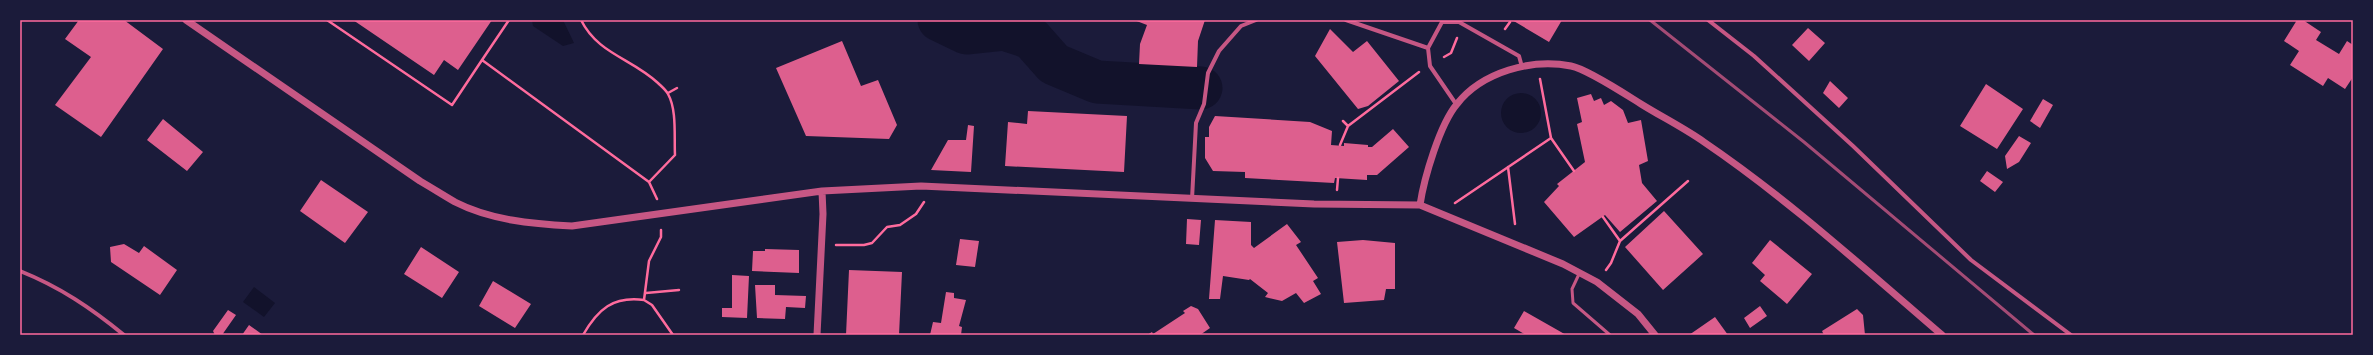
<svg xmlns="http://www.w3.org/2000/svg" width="2373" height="355" font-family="'Source Sans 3',sans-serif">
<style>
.water{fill:#12122b}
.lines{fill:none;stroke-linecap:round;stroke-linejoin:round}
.river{stroke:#12122b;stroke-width:43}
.building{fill:#dd5f8e}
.path{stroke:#ff6b9d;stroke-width:2.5}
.service{stroke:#c65784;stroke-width:3}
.minor{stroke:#c65784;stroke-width:4}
.tertiary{stroke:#c65784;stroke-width:7}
.rail{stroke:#a44b75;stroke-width:3}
.neatline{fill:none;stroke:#ff6b9d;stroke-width:1.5}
</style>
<rect width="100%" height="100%" fill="#1b1b3a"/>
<!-- water -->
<path class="water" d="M532 20H563L574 43 563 46 533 26Z
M1501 113a20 20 0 1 1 40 0a20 20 0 1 1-40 0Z
M254 287 275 303 264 317 243 302Z"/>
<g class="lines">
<!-- river -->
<path class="river" d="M939 20 966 33 1004 29 1031 38 1054 64 1097 82 1201 88"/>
</g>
<!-- building -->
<path class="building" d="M79 20H124L163 49 101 137 55 105 91 57 65 39Z
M353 20H492L458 70 444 60 434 75Z
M1134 20H1205L1198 41 1197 67 1139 64 1140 44 1147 25Z
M1512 20H1562L1549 42Z
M2297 20H2303L2321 32 2316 40 2339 54 2347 41 2353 45V77L2345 89 2328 78 2323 86 2290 65 2299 51 2284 41Z
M1808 28 1825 43 1809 61 1792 45Z
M1330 29 1353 52 1367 41 1399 81 1368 106 1358 109 1315 56Z
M842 41 861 86 878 80 897 125 889 139 806 136 776 68Z
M1830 81 1848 98 1839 108 1823 93Z
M1986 84 2023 109 1997 149 1960 126Z
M1591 94 1594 101 1601 98 1604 105 1611 101 1623 110 1628 123 1641 120 1648 161 1639 165 1642 183 1657 201 1620 232 1605 215 1574 237 1544 202 1559 186 1557 184 1585 162 1577 124 1582 122 1577 98Z
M2043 99 2053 105 2040 128 2030 121Z
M1028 111 1127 116 1124 172 1005 166 1008 122 1027 124Z
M1215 116 1310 122 1332 131 1331 145 1344 146V143L1368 145V147H1372L1393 129 1409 147 1377 175H1367V180L1335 178 1334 183 1245 178V172L1213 171 1205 158V137H1209V127Z
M163 119 203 152 187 171 147 140Z
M968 125 974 126 971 172 931 170 948 140H966Z
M2019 136 2031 143 2019 162 2007 169 2005 156Z
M1987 171 2003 182 1995 192 1980 181Z
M321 180 368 212 345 243 300 211Z
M1664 211 1703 254 1663 290 1625 247Z
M1187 219 1201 220 1199 245 1186 244Z
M1215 220 1251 222V245L1254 248 1287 224 1301 242 1296 245 1318 278 1313 281 1321 294 1304 303 1296 293 1282 301 1265 297 1268 293 1250 279 1249 280 1223 276 1220 299H1209Z
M960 239 979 241 975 267 956 265Z
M1363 240 1395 243V289H1386L1384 300 1344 303 1337 242Z
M1770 240 1812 274 1787 304 1760 281 1765 275 1752 263Z
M124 244 139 253 144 246 177 270 160 295 111 262 110 247Z
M421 247 459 272 442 298 404 274Z
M765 249 799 250V273L752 271 753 251H765Z
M849 270 902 272 899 335H846Z
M732 275 749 276 747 318 722 317V308H732Z
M493 281 531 304 515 328 479 306Z
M755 285H775V295L806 296 805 308 786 307 785 319 757 318Z
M946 292 954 293V298L966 300 959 326 962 327 961 335H930L933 322 941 323Z
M1191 306 1198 309 1210 328 1200 335H1147L1152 332 1153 334 1185 313 1183 311Z
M1760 306 1767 316 1750 328 1744 318Z
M1857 309 1863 315 1865 335H1824L1822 331Z
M228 310 236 315 222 335H215L213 331Z
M1524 311 1561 332 1566 335H1526L1514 328Z
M1715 317 1728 335H1689Z
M249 325 263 335H242Z"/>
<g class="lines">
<!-- path -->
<path class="path" d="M327 20 452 105 482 60
M509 20 482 60 649 182 657 199
M581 20C598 54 631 58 658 83 661 86 666 90 668 94 677 110 674 136 675 155L649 182
M1505 29 1510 22
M1444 57 1451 53 1457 38
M1540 79 1551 138 1574 171
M668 93 677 88
M1343 121 1348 126
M1340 145 1348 126 1419 72
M1508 167 1515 224
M1337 190 1338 178
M1455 203 1551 138
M1603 217 1620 241
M661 230V237L649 261 644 300 652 305 673 335
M836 245H864L872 243 887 227 900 225 916 214 924 202
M1606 270 1611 263 1620 241 1688 181
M646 293 679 290
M583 335C598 309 613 296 644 300"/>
<!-- service -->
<path class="service" d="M1580 272 1572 289 1573 303 1610 335"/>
<!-- minor -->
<path class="minor" d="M1346 20 1428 48
M1708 20 1754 56 1853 146 1971 260 2071 335
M1442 22H1459L1519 56 1522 67
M1442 22 1428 48 1430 66 1456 104
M1192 199 1196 123 1204 104 1208 73 1219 51 1241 26 1256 20
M20 271C60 287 91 308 124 335"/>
<!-- tertiary -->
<path class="tertiary" d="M186 20 420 181C432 188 443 195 455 202 490 220 532 224 572 226L822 191 921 186 1314 204 1420 205 1563 264 1597 282 1638 314 1655 335
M1420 205C1424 178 1440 124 1457 104 1482 72 1532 58 1571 66 1587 69 1625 94 1641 104 1662 117 1684 128 1704 142 1788 199 1865 269 1942 335
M817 335 823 214 822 191"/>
<!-- rail -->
<path class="rail" d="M1650 20 1804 142 2034 335"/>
</g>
<!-- border -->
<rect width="2373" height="355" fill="none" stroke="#1b1b3a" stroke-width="42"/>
<rect x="21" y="21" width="2331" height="313" class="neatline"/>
</svg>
